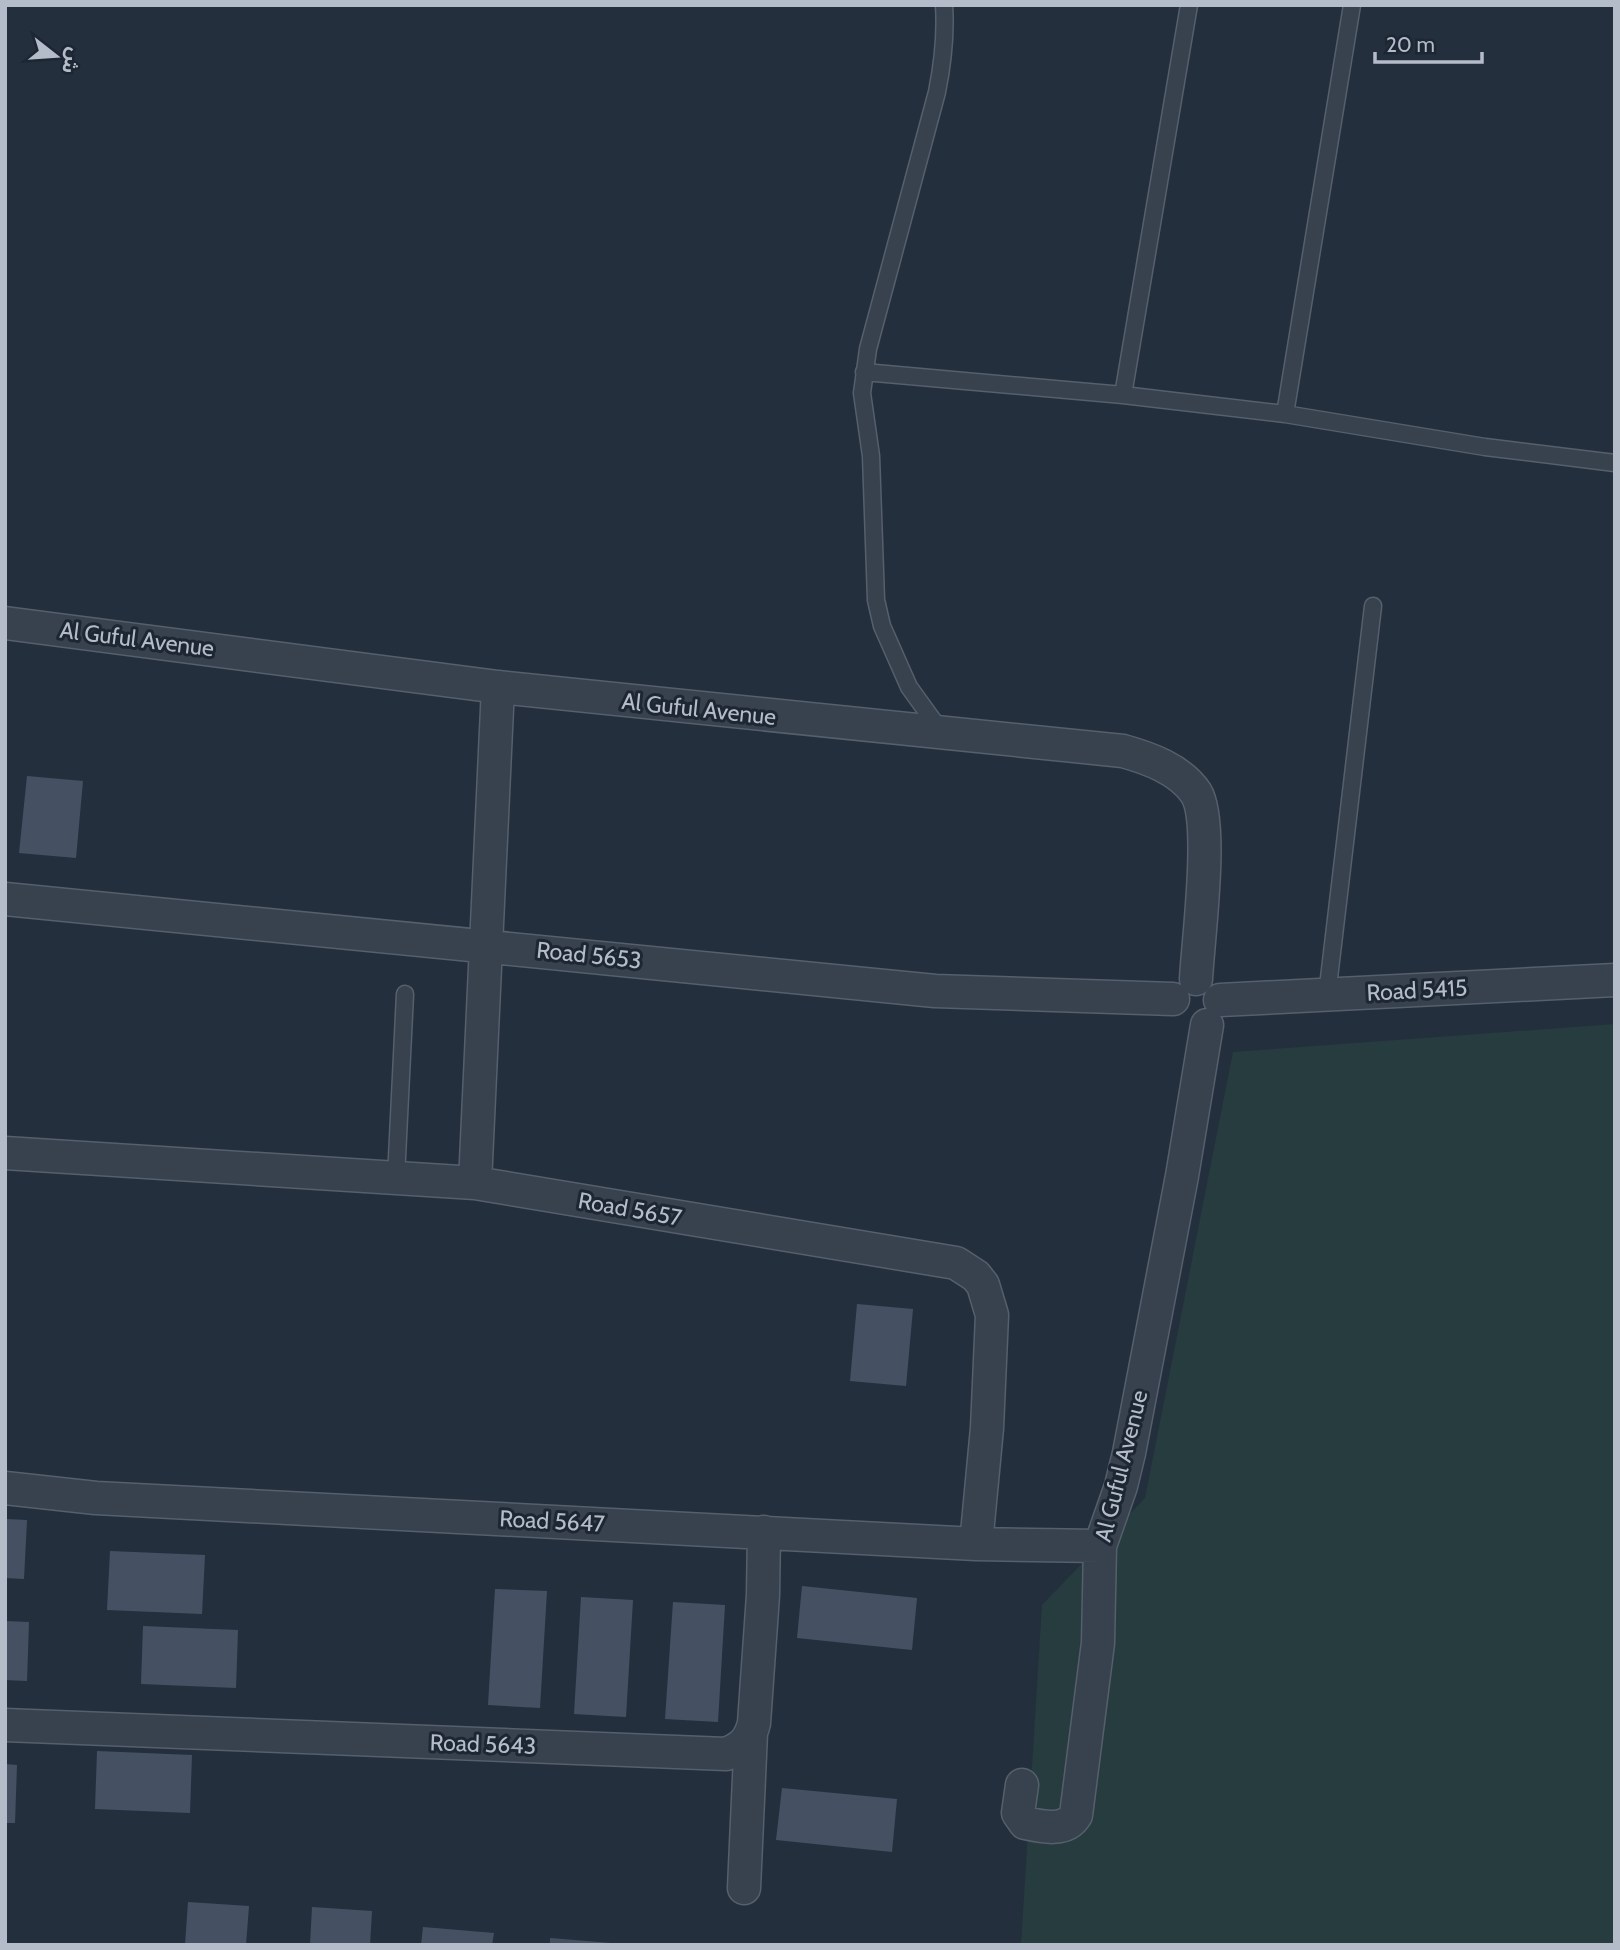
<svg xmlns="http://www.w3.org/2000/svg" width="1620" height="1950" font-family="Cabin,'Noto Sans Arabic',sans-serif">
<style>
.green{fill:#263c3f}
.building{fill:#455162}
.lines{fill:none;stroke-linecap:round;stroke-linejoin:round}
.service-casing{stroke:#565f6c;stroke-width:19}
.minor-casing{stroke:#565f6c;stroke-width:35}
.service{stroke:#38414e;stroke-width:16}
.minor{stroke:#38414e;stroke-width:32}
.labels{text-anchor:middle;dominant-baseline:central;stroke-width:6;stroke-linejoin:round;paint-order:stroke}
.street-label{font-size:23px;fill:#b4bcc9;stroke:#1d2633}
</style>
<rect width="100%" height="100%" fill="#242f3e"/>
<!-- green -->
<path class="green" d="M1615 1024V1945H1021L1042 1605 1145 1498 1233 1052Z"/>
<!-- building -->
<path class="building" d="M27 776 83 781 76 858 19 853Z
M857 1304 913 1309 906 1386 850 1381Z
M5 1519 27 1520 24 1579 5 1578Z
M110 1551 205 1555 202 1614 107 1610Z
M802 1586 917 1598 912 1650 797 1638Z
M495 1589 547 1591 540 1708 488 1705Z
M581 1597 633 1600 626 1717 574 1714Z
M673 1602 725 1605 718 1722 665 1719Z
M5 1621 29 1622 27 1681 5 1680Z
M143 1626 238 1630 236 1688 141 1684Z
M97 1751 192 1755 190 1813 95 1809Z
M5 1764 17 1765 15 1823H5Z
M782 1788 897 1799 892 1852 776 1840Z
M188 1902 249 1906 246 1945H185Z
M312 1907 372 1911 370 1945H310Z
M423 1927 494 1933 492 1945H421Z
M550 1938 611 1943V1945H550Z"/>
<g class="lines">
<defs>
<path id="service" d="M864 372 1123 395 1285 414 1485 447 1615 463
M1123 395 1189 5
M1285 414 1352 5
M940 730 909 687 882 626 876 600 871 456 862 393 868 349 937 92C943 62 946 35 944 5
M1327 995 1373 606
M396 1178 405 994"/>
<path id="minor" d="M5 623 498 687 1123 751C1148 758 1180 769 1196 793 1214 822 1198 940 1196 979
M5 899 935 991 1173 999
M1220 1000 1615 980
M5 1153 475 1183 956 1263 976 1276 983 1285 992 1315 987 1428 976 1544
M475 1183 498 687
M5 1488 96 1498 976 1544 1100 1546
M5 1725 726 1754C742 1748 750 1740 754 1723L763 1595 764 1532
M1022 1785 1018 1813 1025 1823C1043 1827 1066 1832 1076 1815L1098 1643 1100 1546 1121 1486 1129 1453 1182 1176 1207 1025
M744 1888 751 1733"/>
</defs>
<!-- service casing -->
<use href="#service" class="service-casing"/>
<!-- minor casing -->
<use href="#minor" class="minor-casing"/>
<!-- service -->
<use href="#service" class="service"/>
<!-- minor -->
<use href="#minor" class="minor"/>
</g>
<g class="labels">
<!-- street labels -->
<g class="street-label">
<text transform="translate(137 639) rotate(7)">Al Guful Avenue</text>
<text transform="translate(699 709) rotate(6)">Al Guful Avenue</text>
<text transform="translate(589 955) rotate(6)">Road 5653</text>
<text transform="translate(1417 990) rotate(-3)">Road 5415</text>
<text transform="translate(630 1209) rotate(10)">Road 5657</text>
<text transform="translate(1121 1466) rotate(-76)">Al Guful Avenue</text>
<text transform="translate(552 1521) rotate(3)">Road 5647</text>
<text transform="translate(483 1744) rotate(2)">Road 5643</text>
</g>
</g>
<!-- border -->
<rect width="1620" height="1950" fill="none" stroke="#b4bcc9" stroke-width="14"/>
<!-- north arrow -->
<g transform="translate(56 56) rotate(107)" stroke="#1d2633" stroke-width="5" paint-order="stroke">
<path d="M0-5L12 26L0 18L-12 26Z" fill="#b4bcc9"/>
<text y="-10" font-size="19" font-weight="bold" text-anchor="middle" fill="#b4bcc9">ش</text>
</g>
<!-- scale -->
<path d="M1375 52v10h107v-10" fill="none" stroke="#b4bcc9" stroke-width="3.5"/>
<text x="1386" y="52" font-size="21" fill="#b4bcc9" stroke="#1d2633" stroke-width="5" paint-order="stroke">20 m</text>
</svg>
